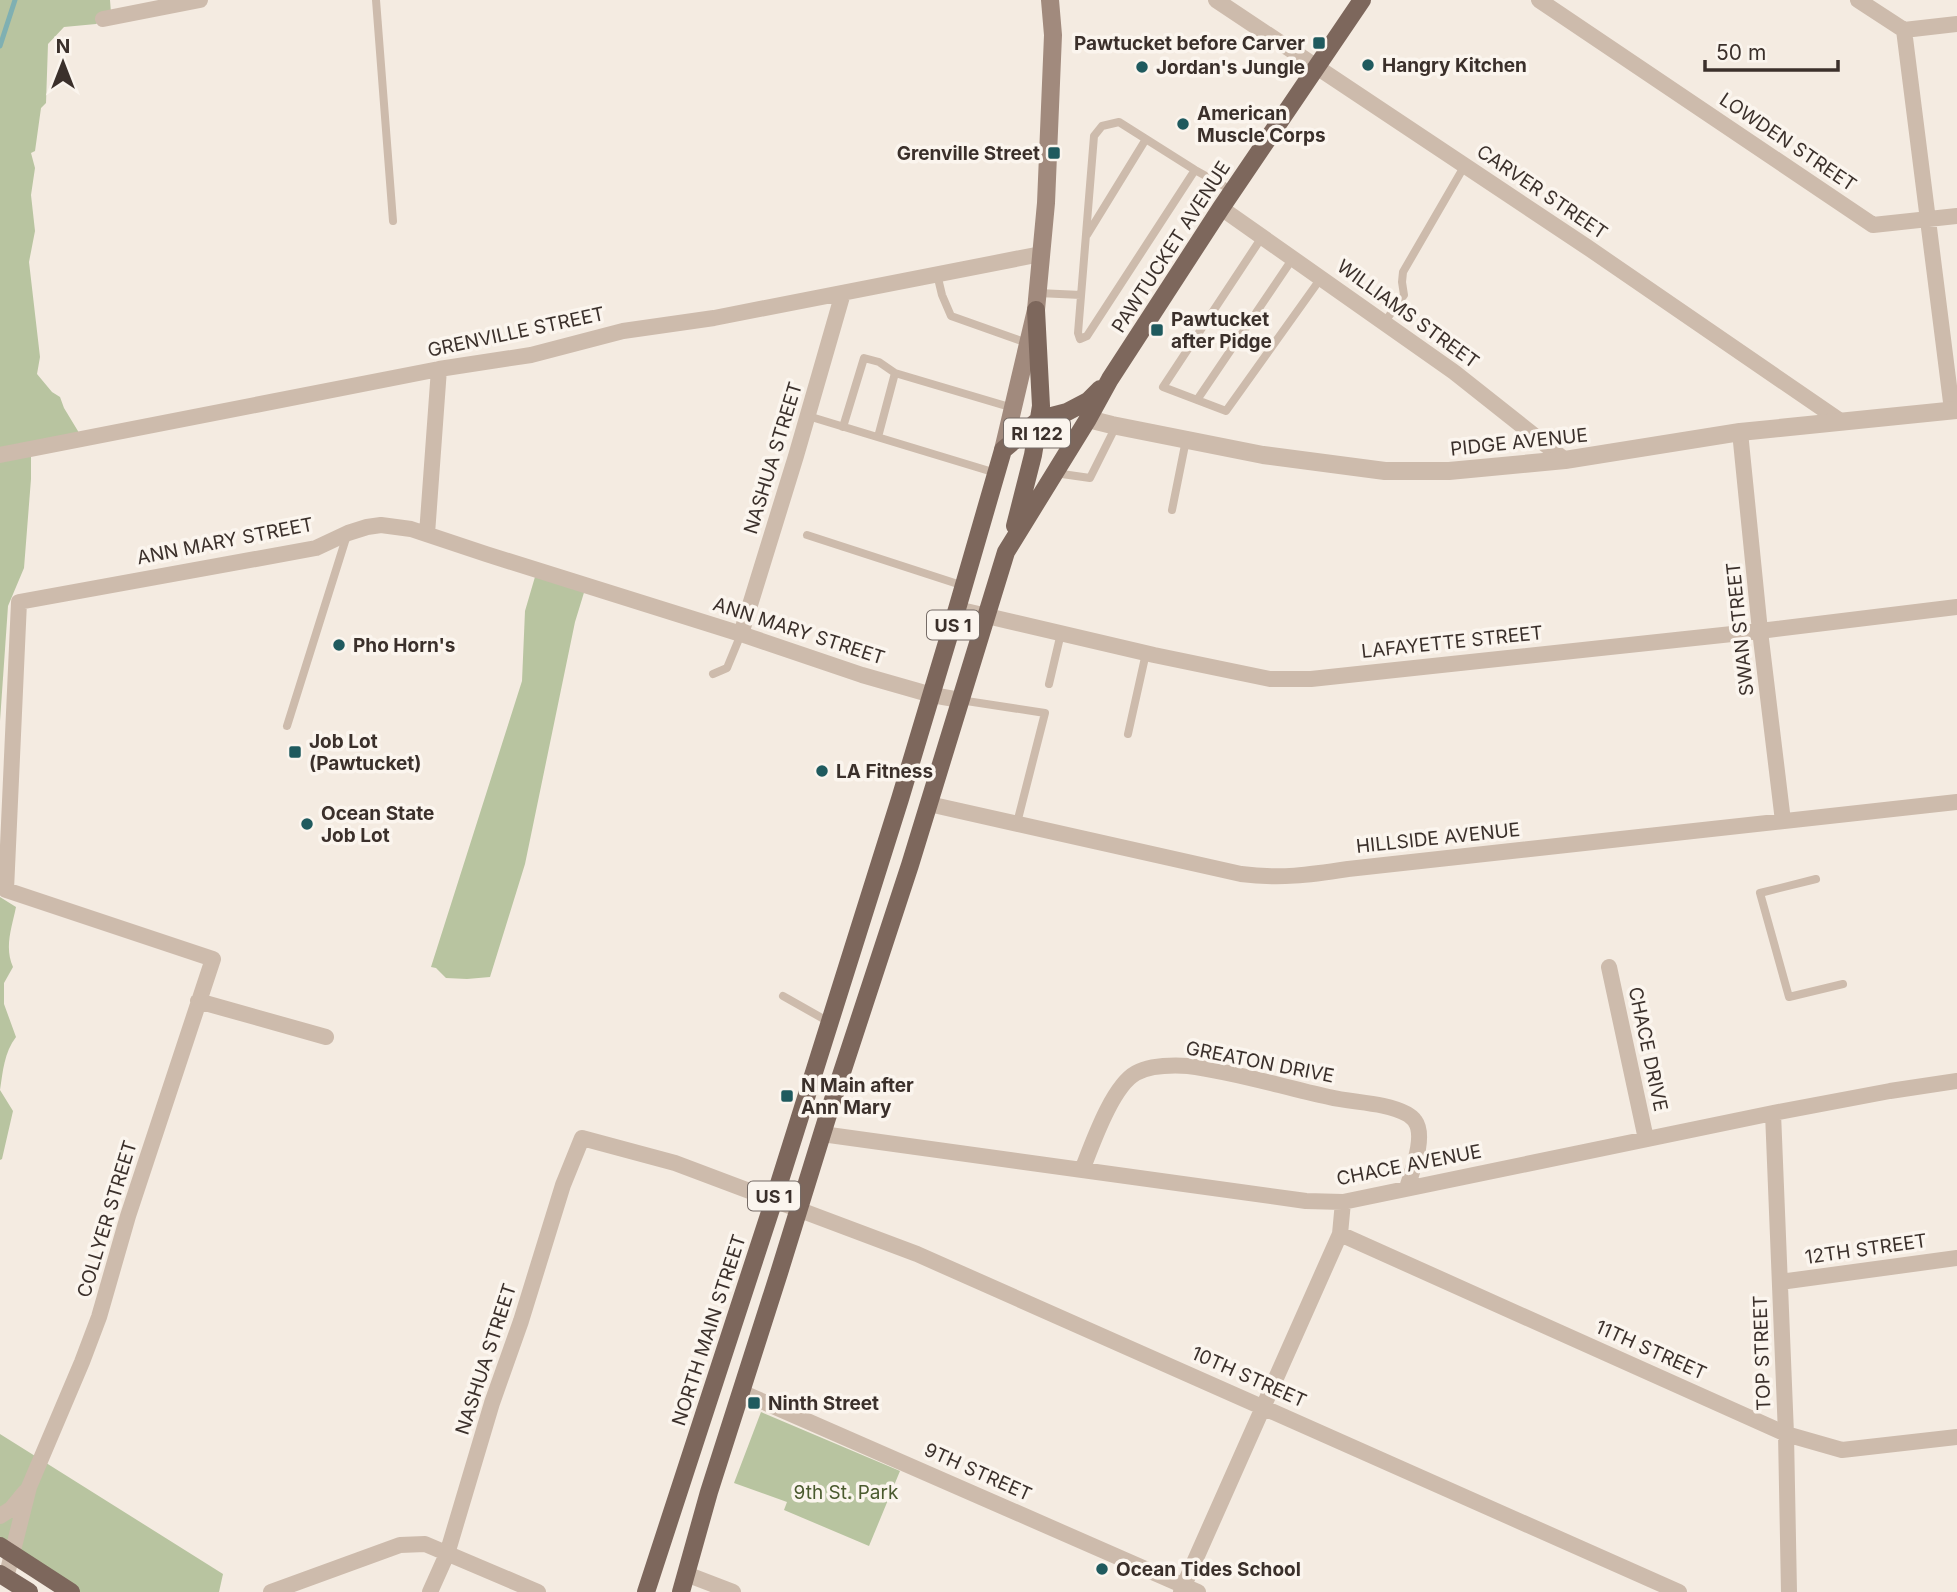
<svg xmlns="http://www.w3.org/2000/svg" width="1957" height="1592" font-family="Inter,sans-serif">
<style>
.green{fill:#b8c4a0}
.lines{fill:none;stroke-linecap:round;stroke-linejoin:round}
.stream{stroke:#7fb0b2;stroke-width:5}
.service{stroke:#cdbbac;stroke-width:8}
.minor{stroke:#cdbbac;stroke-width:16}
.tertiary{stroke:#cdbbac;stroke-width:18}
.secondary{stroke:#a18a7d;stroke-width:18}
.primary{stroke:#7d675c;stroke-width:18}
.poi-dot{fill:#1f5a5e;stroke:#fbf5ee;stroke-width:2.5}
.labels{text-anchor:middle;dominant-baseline:central;stroke-width:7;stroke-linejoin:round;paint-order:stroke}
.shield{fill:#fbf5ee;stroke:#756b66;stroke-width:2}
.shield-label{font-size:18px;font-weight:bold;fill:#3b302b}
.poi-label{font-size:19px;font-weight:bold;fill:#3b302b;stroke:#fbf5ee;text-anchor:start}
.street-label{font-size:19px;fill:#3b302b;stroke:#fbf5ee}
.park-label{font-size:19px;fill:#4a5a2e;stroke:#fbf5ee}
</style>
<rect width="100%" height="100%" fill="#f4ebe1"/>
<!-- green -->
<path class="green" d="M0 0H110L111 13 96 24 64 27 48 44 46 103 41 108 35 151 31 153 35 168 31 195 35 231 29 262 40 357 37 374 52 392 60 397 64 408 84 441 31 453V479L24 568 8 606 0 721Z
M537 570 586 586 575 622 525 864 490 977 467 979 446 978 436 968 431 967 522 681 525 611Z
M0 897 16 907C12 927 4 947 13 967L4 983V1004L16 1037C4 1053 3 1071 0 1090L13 1111 2 1159 0 1160Z
M761 1412 900 1471 869 1546 784 1510 787 1502 734 1483Z
M0 1434 223 1574 219 1592H76L0 1543Z"/>
<g class="lines">
<!-- stream -->
<path class="stream" d="M0 46 15 0"/>
<!-- service -->
<path class="service" d="M376 0 393 221
M1195 170 1087 336 1080 339 1078 333 1094 136 1102 126 1119 122 1195 170 1233 191
M1087 235 1146 139
M1262 237 1163 387 1226 411 1321 278
M937 274 942 295 951 316 1027 343
M1038 293 1081 295
M1384 323 1404 295 1402 282 1403 272 1465 165
M895 373 1013 408
M1197 400 1293 258
M808 416 996 473
M843 427 864 358 879 362 895 373 878 437
M1055 473 1090 478 1116 426
M1172 510 1186 440
M807 535 964 586
M713 674 727 668 741 634
M1049 684 1061 633
M960 700 1045 713 1017 823
M287 726 347 535
M1128 734 1146 653
M1816 879 1760 893 1789 997 1843 984
M783 996 829 1022"/>
<!-- minor -->
<path class="minor" d="M1216 0 1587 247 1842 422
M1539 0 1873 225 1957 216
M1858 0 1904 30 1957 24
M103 19 200 0
M1904 30 1952 410
M1221 208 1454 372 1565 460
M1740 432 1760 631 1783 821
M0 455 439 369 531 355 623 331 714 318 1041 254
M427 534 439 369
M957 609 1154 655 1270 679H1311L1760 631 1957 607
M741 634 796 456 843 293
M929 804 1241 874C1280 879 1309 875 1348 869L1957 802
M1609 967 1646 1139
M198 1001 326 1037
M1773 1113 1786 1434 1789 1592
M822 1134 1306 1201 1343 1202 1773 1113 1890 1091 1957 1081
M1082 1170C1092 1145 1112 1086 1136 1073 1151 1065 1171 1065 1188 1066 1236 1072 1282 1087 1329 1097 1354 1103 1384 1102 1407 1114 1409 1115 1414 1119 1415 1121 1426 1136 1412 1171 1407 1188
M1340 1234 1786 1434 1842 1450 1957 1437
M1780 1282 1957 1258
M741 1392 1198 1592
M0 1516 11 1509 25 1492
M686 1574 733 1592
M6 1578 29 1487 82 1362 99 1317 128 1216 213 959 6 890 19 602 316 548 348 533 367 527 381 525 411 529 486 554 741 634 862 675 932 695 960 700
M271 1592 400 1545 425 1544 538 1592
M430 1592 447 1554 492 1403 521 1321 563 1185 582 1138 675 1163 917 1254 1679 1592
M1181 1592 1340 1234 1343 1202"/>
<!-- tertiary -->
<path class="tertiary" d="M1088 419 1112 425 1263 455 1385 471H1449L1565 460 1740 432 1957 410"/>
<!-- secondary -->
<path class="secondary" d="M1003 450 1036 310 1046 203 1053 35 1050 0"/>
<!-- primary -->
<path class="primary" d="M1015 526 1033 455 1041 406 1036 310
M0 1546 71 1592
M0 1574 29 1592
M646 1592 771 1209 900 799 957 609 1003 450 1040 419 1067 412 1088 401 1100 389
M681 1592 709 1492 779 1273 827 1118 910 865 1006 552 1088 419 1110 379 1221 208 1362 0"/>
</g>
<!-- markers -->
<g class="poi-dot">
<rect x="1312" y="36" width="14" height="14" rx="3.5"/>
<circle cx="1368" cy="65" r="7"/>
<circle cx="1142" cy="67" r="7"/>
<circle cx="1183" cy="124" r="7"/>
<rect x="1047" y="146" width="14" height="14" rx="3.5"/>
<rect x="1150" y="323" width="14" height="14" rx="3.5"/>
<circle cx="339" cy="645" r="7"/>
<rect x="288" y="745" width="14" height="14" rx="3.5"/>
<circle cx="822" cy="771" r="7"/>
<circle cx="307" cy="824" r="7"/>
<rect x="780" y="1089" width="14" height="14" rx="3.5"/>
<rect x="747" y="1396" width="14" height="14" rx="3.5"/>
<circle cx="1102" cy="1569" r="7"/>
</g>
<g class="labels">
<!-- shield labels -->
<g class="shield">
<rect x="1004" y="418.5" width="66" height="29" rx="5"/>
<rect x="927" y="610.5" width="52" height="29" rx="5"/>
<rect x="748" y="1181.5" width="52" height="29" rx="5"/>
</g>
<g class="shield-label">
<text x="1037" y="433">RI 122</text>
<text x="953" y="625">US 1</text>
<text x="774" y="1196">US 1</text>
</g>
<!-- poi labels -->
<g class="poi-label">
<text x="1305" y="43" text-anchor="end">Pawtucket before Carver</text>
<text x="1382" y="65">Hangry Kitchen</text>
<text x="1156" y="67">Jordan's Jungle</text>
<text x="1197" y="113">American<tspan x="1197" dy="22">Muscle Corps</tspan></text>
<text x="1040" y="153" text-anchor="end">Grenville Street</text>
<text x="1171" y="319">Pawtucket<tspan x="1171" dy="22">after Pidge</tspan></text>
<text x="353" y="645">Pho Horn's</text>
<text x="309" y="741">Job Lot<tspan x="309" dy="22">(Pawtucket)</tspan></text>
<text x="836" y="771">LA Fitness</text>
<text x="321" y="813">Ocean State<tspan x="321" dy="22">Job Lot</tspan></text>
<text x="801" y="1085">N Main after<tspan x="801" dy="22">Ann Mary</tspan></text>
<text x="768" y="1403">Ninth Street</text>
<text x="1116" y="1569">Ocean Tides School</text>
</g>
<!-- street labels -->
<g class="street-label">
<text transform="translate(1788 142) rotate(34)">LOWDEN STREET</text>
<text transform="translate(1542 192) rotate(34)">CARVER STREET</text>
<text transform="translate(1171 247) rotate(-57)">PAWTUCKET AVENUE</text>
<text transform="translate(1408 314) rotate(36)">WILLIAMS STREET</text>
<text transform="translate(516 332) rotate(-12)">GRENVILLE STREET</text>
<text transform="translate(1519 442) rotate(-6)">PIDGE AVENUE</text>
<text transform="translate(773 458) rotate(-73)">NASHUA STREET</text>
<text transform="translate(225 541) rotate(-11)">ANN MARY STREET</text>
<text transform="translate(1740 629) rotate(-96)">SWAN STREET</text>
<text transform="translate(799 631) rotate(18)">ANN MARY STREET</text>
<text transform="translate(1452 642) rotate(-6)">LAFAYETTE STREET</text>
<text transform="translate(1438 838) rotate(-6)">HILLSIDE AVENUE</text>
<text transform="translate(1648 1049) rotate(78)">CHACE DRIVE</text>
<text transform="translate(1260 1062) rotate(11)">GREATON DRIVE</text>
<text transform="translate(1409 1165) rotate(-11)">CHACE AVENUE</text>
<text transform="translate(107 1219) rotate(-73)">COLLYER STREET</text>
<text transform="translate(1866 1249) rotate(-8)">12TH STREET</text>
<text transform="translate(709 1330) rotate(-72)">NORTH MAIN STREET</text>
<text transform="translate(1651 1350) rotate(24)">11TH STREET</text>
<text transform="translate(1762 1353) rotate(-92)">TOP STREET</text>
<text transform="translate(486 1359) rotate(-72)">NASHUA STREET</text>
<text transform="translate(1249 1377) rotate(24)">10TH STREET</text>
<text transform="translate(978 1472) rotate(24)">9TH STREET</text>
</g>
<!-- park labels -->
<g class="park-label">
<text x="846" y="1492">9th St. Park</text>
</g>
</g>
<!-- north arrow -->
<g transform="translate(63 63)" stroke="#fbf5ee" stroke-width="5" paint-order="stroke">
<path d="M0-5L12 26L0 18L-12 26Z" fill="#3b302b"/>
<text y="-10" font-size="19" font-weight="bold" text-anchor="middle" fill="#3b302b">N</text>
</g>
<!-- scale -->
<path d="M1705 60v10h133v-10" fill="none" stroke="#3b302b" stroke-width="3.5"/>
<text x="1716" y="60" font-size="21" fill="#3b302b" stroke="#fbf5ee" stroke-width="5" paint-order="stroke">50 m</text>
</svg>
